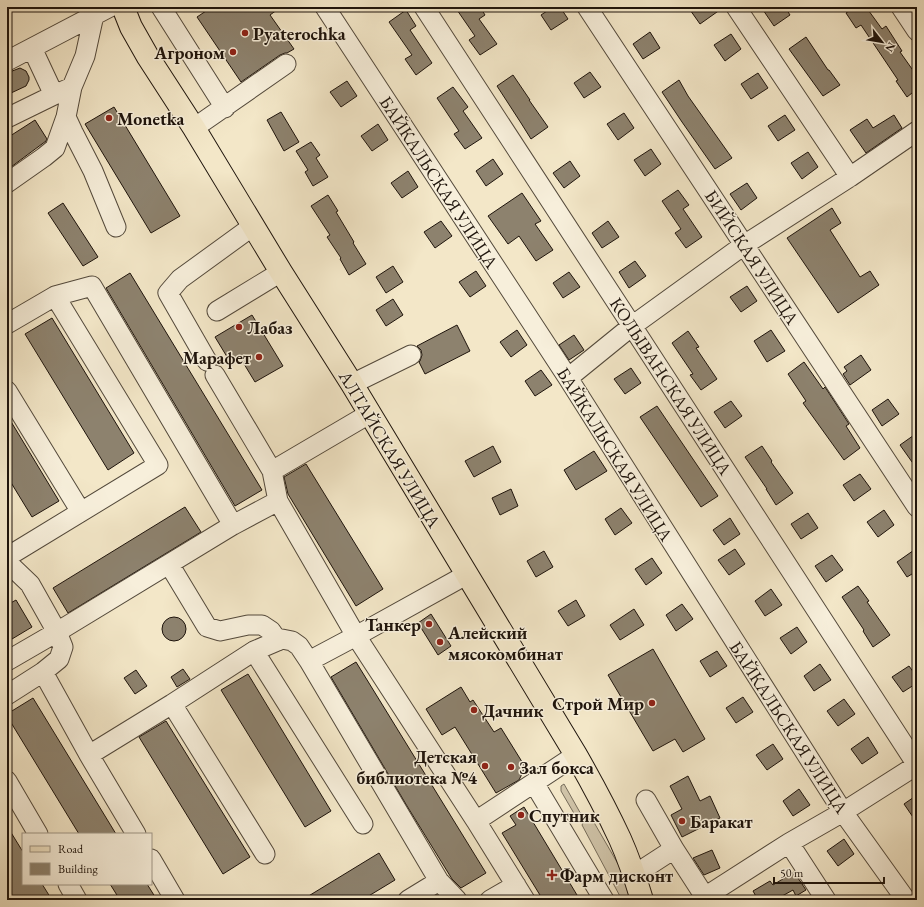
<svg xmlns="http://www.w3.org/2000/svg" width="924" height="907" font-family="'EB Garamond',serif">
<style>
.green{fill:#cfc3a8;stroke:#766c5a}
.building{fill:#8d826e;stroke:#1e140c}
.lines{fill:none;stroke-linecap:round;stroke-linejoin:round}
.minor-casing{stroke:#53493b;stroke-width:21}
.major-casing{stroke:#1e140c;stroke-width:24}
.minor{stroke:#f7efdb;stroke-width:19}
.major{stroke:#f3e7c8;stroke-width:22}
.poi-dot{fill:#8f2418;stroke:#f7efdb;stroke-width:1.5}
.labels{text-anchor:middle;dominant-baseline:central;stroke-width:3;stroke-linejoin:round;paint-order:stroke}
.poi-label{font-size:18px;font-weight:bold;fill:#1e140c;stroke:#f7efdb;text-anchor:start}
.street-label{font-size:18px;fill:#1e140c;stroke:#f7efdb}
</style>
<rect width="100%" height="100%" fill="#f3e7c8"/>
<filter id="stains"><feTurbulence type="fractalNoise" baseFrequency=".005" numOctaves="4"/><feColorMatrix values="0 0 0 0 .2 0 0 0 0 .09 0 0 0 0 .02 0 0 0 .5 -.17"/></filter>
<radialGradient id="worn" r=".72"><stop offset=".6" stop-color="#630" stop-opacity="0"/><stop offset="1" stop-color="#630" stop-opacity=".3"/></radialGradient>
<!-- green -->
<path class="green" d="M564 784 582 816 579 822 561 791V786Z
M585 819H592L621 869 631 900H622L582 825Z"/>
<!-- building -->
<path class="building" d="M212 7H281L270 15 294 49 287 53H285L280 55 241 82 197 17Z
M455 7H480L485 15 479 19 497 44 480 55 469 40 475 36Z
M553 7H560L568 19 551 30 541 15Z
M688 7H724L700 24Z
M761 7H785L790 15 774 26Z
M855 7H866L882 29 886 26 902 51 900 52 917 76V89L907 97 896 81 898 80 861 25 856 28 846 13Z
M406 10 416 26 410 30 432 63 416 75 405 59 412 55 389 22Z
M650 32 660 48 643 59 633 44Z
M731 34 741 49 725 61 714 45Z
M806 37 828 70H829L840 85 823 96 789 49Z
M20 68 26 71 29 77V80L26 86 11 93 7 83V73Z
M590 72 601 87 584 98 574 83Z
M758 73 768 88 751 99 741 84Z
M513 75 530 100H529L548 127 531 139 521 123 497 86Z
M679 80 688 96 732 158 715 169 682 122 662 92Z
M347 81 357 96 341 107 330 92Z
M453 87 468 107 463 111 482 138 465 149 454 134 459 131 437 98Z
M114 107 180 216 151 233 85 124Z
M281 112 299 142 284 151 267 120Z
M624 113 634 128 618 140 607 124Z
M785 115 795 130 778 141 768 126Z
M894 115 902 128 866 153 850 130 867 119 873 128Z
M35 120 47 139 46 141 7 170V138Z
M378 124 388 140 372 151 361 136Z
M311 142 320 155 316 158 328 177 313 186 305 172 308 170 296 151Z
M651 149 661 164 645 176 634 160Z
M808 152 818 167 802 179 791 163Z
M493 159 503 174 486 186 476 171Z
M570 161 580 176 564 188 553 173Z
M408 171 418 187 402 198 391 183Z
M747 183 757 198 741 210 730 194Z
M678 190 689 205 683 209 702 237 686 248 675 233 681 229 662 201Z
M522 193 541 221 535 224 553 250 536 261 519 236 508 244 488 216Z
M328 195 338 211 336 212 354 242 353 243 366 264 349 275 340 259 341 258 327 237 330 235 311 206Z
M63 203 98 257 83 266 48 213Z
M832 208 841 223 830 230 860 277 870 271 879 285 838 313 787 238Z
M441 221 452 236 435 248 424 232Z
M608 221 619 237 602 248 592 233Z
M635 261 646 276 629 288 619 272Z
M393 266 403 282 386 293 376 277Z
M476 271 486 286 470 297 459 282Z
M569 272 580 287 563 298 553 283Z
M130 273 262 490 235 506 106 288Z
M747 286 757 301 741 312 730 297Z
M393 299 403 315 386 326 376 310Z
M252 315 283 366 255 382 241 359 232 365 215 337Z
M52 318 134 453 108 470 25 334Z
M457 325 470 351 425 374 419 362 420 361 422 355 421 350 417 346Z
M517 330 527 345 511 357 500 342Z
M771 330 785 351 767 362 754 341Z
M688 331 699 347 696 348 717 379 701 390 690 375 693 374 672 343Z
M574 335 584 350 569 360 559 345Z
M861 355 871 370 850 385 843 374 847 371 844 367Z
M804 362 823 389 825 387 849 424 846 426 860 448 844 460 803 403 806 401 788 374Z
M631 368 641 383 625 394 614 379Z
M541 370 552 385 535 396 525 381Z
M888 399 899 414 882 426 872 410Z
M731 401 742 416 725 428 714 412Z
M657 406 718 496 701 507 640 417Z
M7 415 59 501 32 517 7 476Z
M917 433V469L900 445Z
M493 446 501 462 474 477 465 461Z
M762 446 772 461 771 462 793 493 776 505 766 489H767L745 457Z
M594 451 607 471 576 490 564 470Z
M306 464 383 589 356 606 288 494 284 477Z
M860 474 871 489 854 501 843 485Z
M511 489 518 506 500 515 492 498Z
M185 507 201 532 68 613 53 588Z
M621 508 632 523 615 535 605 519Z
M884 510 894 525 878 537 867 522Z
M808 513 818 528 801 539 791 524Z
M730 518 740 534 724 545 713 530Z
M917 548V571L907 577 897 562Z
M735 549 745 564 729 575 718 560Z
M544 551 553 567 536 577 527 561Z
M832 555 843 570 826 582 815 566Z
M652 558 662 573 646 585 635 569Z
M858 586 869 601 867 602 890 635 873 647 863 631 864 630 842 597Z
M771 589 782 605 765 616 755 601Z
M16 600 32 627 7 642V605Z
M576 600 585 616 568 626 558 611Z
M682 604 693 619 676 631 666 615Z
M634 609 644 625 620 640 610 625Z
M431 614 451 646 438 655 418 623Z
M162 629a12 12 0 1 1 24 0a12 12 0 1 1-24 0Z
M797 627 807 642 791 654 780 638Z
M653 649 705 739 683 752 675 739 653 751 608 675Z
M717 651 727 666 710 677 700 661Z
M356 662 486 873 461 888 452 879 407 806 331 677Z
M820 664 831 680 814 691 804 676Z
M909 666 917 677V683L903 692 892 677Z
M183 669 190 679 177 687 171 677Z
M136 670 147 686 135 694 124 678Z
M248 674 331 811 305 827 221 690Z
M461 687 470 702 473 700 494 732 501 728 524 765 523 772 519 780 496 793 455 727 442 735 426 709Z
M743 697 753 712 736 723 726 708Z
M33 698 116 834H79L7 716V714Z
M844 699 855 714 838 726 827 711Z
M166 721 250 857 223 874 139 737Z
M868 737 878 753 862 764 851 749Z
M773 744 783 759 767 770 756 755Z
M688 776 700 801 710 796 720 818 682 837 671 815 682 809 670 786Z
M799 789 810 805 793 816 783 801Z
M917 795V823L904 804Z
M524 807 530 817 580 900H543L502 833 516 825 510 816Z
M7 826 23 852V884H42L52 900H15L7 887Z
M844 839 854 854 838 866 827 851Z
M712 850 720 868 704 875 693 858Z
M379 853 395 880 362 900H302Z
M794 872 806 890 796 896 793 890 775 900H758L753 891 770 881 773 885Z
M110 884H147L157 900H120Z"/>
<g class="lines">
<defs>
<path id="minor" d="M161 7 225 108
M325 7 568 378 843 812 906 900
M424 7 632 326 917 765
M587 7 917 507
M736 7 850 177
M901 7 917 31
M32 48 54 95
M7 61 110 7
M66 117 73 132 93 171 116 227
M7 118 54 95 72 87
M194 128 286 64
M7 183 44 157 55 148 66 117 72 87 85 56 94 15
M217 311 281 272
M7 324 55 296
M207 361 168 293 180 279 253 226
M215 375 272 471 278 501 356 636 476 821 576 755
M568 378 632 326 744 245 850 177 917 131
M352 384 411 355
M7 391 81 512
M272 471 369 414
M7 557 158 465 55 296 92 286 233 525 278 501
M7 562 30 584 57 632 63 647 59 659 43 672 7 695
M169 564 207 627 220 631 248 625H262L271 631 278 641
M254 651 363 824
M7 661 57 632 233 525
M309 661 439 881 457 900
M43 672 89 755 136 834
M172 704 265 854
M89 755 172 704 254 651 282 639 292 641 299 646 309 661 356 636 466 575
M7 781 38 834
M534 783 604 900
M476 821 525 900
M789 843 826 900
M674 849 705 897
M151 859 175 900
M634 875 674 849 646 800
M68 884 77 900
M408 900 439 881
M490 900 516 885
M700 900 789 843 843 812 917 765"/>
<path id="major" d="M123 7 131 27 148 57 194 128 281 272 352 384 576 755C592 783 607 811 620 839 629 859 636 880 642 900"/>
</defs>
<!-- minor casing -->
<use href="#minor" class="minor-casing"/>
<!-- major casing -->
<use href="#major" class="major-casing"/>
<!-- minor -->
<use href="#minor" class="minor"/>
<!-- major -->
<use href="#major" class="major"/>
</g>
<!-- markers -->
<g class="poi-dot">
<circle cx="245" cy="33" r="4"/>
<circle cx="233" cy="52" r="4"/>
<circle cx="109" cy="118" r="4"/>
<circle cx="239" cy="327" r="4"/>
<circle cx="259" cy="357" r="4"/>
<circle cx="429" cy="624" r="4"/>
<circle cx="440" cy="642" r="4"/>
<circle cx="652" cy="703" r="4"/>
<circle cx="474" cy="710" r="4"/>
<circle cx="485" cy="766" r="4"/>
<circle cx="511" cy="767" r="4"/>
<circle cx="521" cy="815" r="4"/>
<circle cx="682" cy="821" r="4"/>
<path d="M550 869h4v4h4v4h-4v4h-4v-4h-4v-4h4z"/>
</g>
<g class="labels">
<!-- poi labels -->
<g class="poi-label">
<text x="253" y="33">Pyaterochka</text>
<text x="225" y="52" text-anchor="end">Агроном</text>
<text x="117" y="118">Monetka</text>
<text x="247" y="327">Лабаз</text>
<text x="251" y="357" text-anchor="end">Марафет</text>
<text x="421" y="624" text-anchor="end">Танкер</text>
<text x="448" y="632">Алейский<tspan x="448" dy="21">мясокомбинат</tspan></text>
<text x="644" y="703" text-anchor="end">Строй Мир</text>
<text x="482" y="710">Дачник</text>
<text x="477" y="756" text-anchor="end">Детская<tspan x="477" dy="21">библиотека №4</tspan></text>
<text x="519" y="767">Зал бокса</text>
<text x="529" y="815">Спутник</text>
<text x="690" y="821">Баракат</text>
<text x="560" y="875">Фарм дисконт</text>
</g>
<!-- street labels -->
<g class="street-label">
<text transform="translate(439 182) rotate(57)">БАЙКАЛЬСКАЯ УЛИЦА</text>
<text transform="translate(752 257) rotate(57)">БИЙСКАЯ УЛИЦА</text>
<text transform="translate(671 386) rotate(57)">КОЛЫВАНСКАЯ УЛИЦА</text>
<text transform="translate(390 449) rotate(59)">АЛТАЙСКАЯ УЛИЦА</text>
<text transform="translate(615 454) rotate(58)">БАЙКАЛЬСКАЯ УЛИЦА</text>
<text transform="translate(789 727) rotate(57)">БАЙКАЛЬСКАЯ УЛИЦА</text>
</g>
</g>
<!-- margin -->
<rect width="924" height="907" fill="none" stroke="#f3e7c8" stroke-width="24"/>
<rect x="8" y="8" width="908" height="891" fill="none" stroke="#1e140c" stroke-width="2"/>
<rect x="12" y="12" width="900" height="883" fill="none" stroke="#1e140c"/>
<!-- legend -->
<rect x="22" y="833" width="130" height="52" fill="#f7efdb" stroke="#a09788"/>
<rect x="30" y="846" width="20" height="6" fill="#f3e7c8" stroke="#a09788"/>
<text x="58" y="853" font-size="12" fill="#1e140c">Road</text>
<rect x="30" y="863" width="20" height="12" fill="#8d826e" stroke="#a09788"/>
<text x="58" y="873" font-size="12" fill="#1e140c">Building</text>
<!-- north arrow -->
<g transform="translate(882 42) rotate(121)" stroke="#f7efdb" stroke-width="3" paint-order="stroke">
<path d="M0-3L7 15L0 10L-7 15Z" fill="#1e140c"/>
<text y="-6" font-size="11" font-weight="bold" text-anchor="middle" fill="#1e140c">N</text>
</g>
<!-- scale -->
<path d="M774 877v6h110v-6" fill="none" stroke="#1e140c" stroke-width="2"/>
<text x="780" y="877" font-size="12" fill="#1e140c" stroke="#f7efdb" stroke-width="3" paint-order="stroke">50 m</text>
<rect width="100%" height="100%" filter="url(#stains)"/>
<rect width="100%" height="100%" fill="url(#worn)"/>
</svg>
